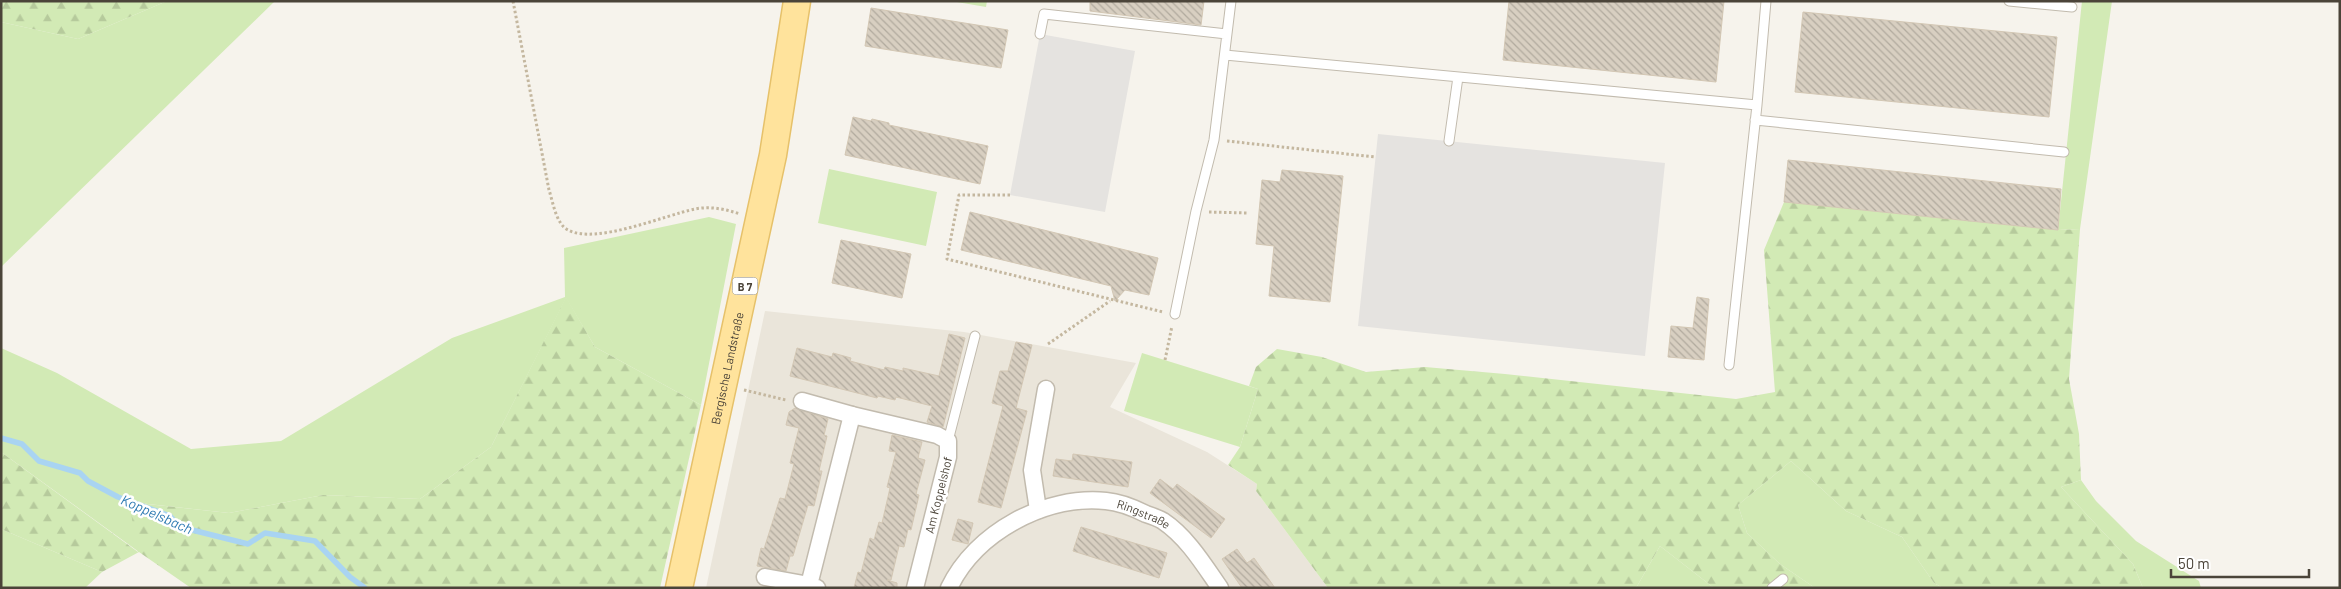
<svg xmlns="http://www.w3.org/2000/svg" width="2341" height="589" font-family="Barlow,sans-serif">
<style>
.residential{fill:#eae5da}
.green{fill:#d2eab5}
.forest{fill:url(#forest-firs)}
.parking{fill:#e5e3e0}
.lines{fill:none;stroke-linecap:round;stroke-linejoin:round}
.stream{stroke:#a9d4f2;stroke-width:5.5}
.building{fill:url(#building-back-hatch);stroke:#d3c7b4}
.lane-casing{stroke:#c2bbae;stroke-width:11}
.street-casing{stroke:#c2bbae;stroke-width:19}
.primary-casing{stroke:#e6c16a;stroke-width:29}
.path{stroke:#c4b79f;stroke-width:3;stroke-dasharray:2.5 2.5;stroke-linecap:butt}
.lane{stroke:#fff;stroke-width:9}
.street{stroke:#fff;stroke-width:16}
.primary{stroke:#ffe39c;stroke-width:26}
.labels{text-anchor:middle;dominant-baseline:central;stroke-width:5;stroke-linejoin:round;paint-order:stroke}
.shield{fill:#fff;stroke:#817c74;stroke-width:1}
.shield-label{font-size:11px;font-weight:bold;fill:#4b4439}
.street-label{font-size:12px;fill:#4b4439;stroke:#fff}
.water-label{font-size:14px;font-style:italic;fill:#2e7ab2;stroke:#fff}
</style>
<defs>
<pattern id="forest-firs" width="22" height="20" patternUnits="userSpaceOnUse" patternTransform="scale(1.25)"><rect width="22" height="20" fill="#d2eab5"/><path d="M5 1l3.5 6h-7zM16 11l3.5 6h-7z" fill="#b6ca9c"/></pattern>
<pattern id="building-back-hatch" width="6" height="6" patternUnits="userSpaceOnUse" patternTransform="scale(1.25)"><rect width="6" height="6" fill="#d8cfc1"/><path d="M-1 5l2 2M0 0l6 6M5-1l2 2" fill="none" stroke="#b1aa9e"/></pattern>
</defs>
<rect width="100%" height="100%" fill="#f6f3ec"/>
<!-- residential -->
<path class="residential" d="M765 311 964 332 1136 363 1110 407 1207 452 1257 484 1256 491 1328 588H706Z"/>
<!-- green -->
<path class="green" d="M167 1H275L1 267V22L78 39Z
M951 1H987L986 7Z
M2082 1H2112L2080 229 2058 230Z
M829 169 937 192 926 246 818 223Z
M709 217 736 224 701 405 595 347 566 298 491 447 420 499 323 495 229 513 130 502 139 552 1 452V348L57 373 191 449 281 441 452 338 565 297 564 248Z
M1142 353 1258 389 1240 447 1124 411Z
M1791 461 1846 511 1902 537 1934 583 1943 588H1815L1780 564 1747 533 1738 505Z
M2081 480 2096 501 2136 541 2199 581 2201 588H2143L2133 564 2061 487Z
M1 529 102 572 85 588H1Z
M1660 546 1714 588H1636Z"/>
<!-- forest -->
<path class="forest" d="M1 1H167L78 39 1 22Z
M1784 202 2058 230 2080 229 2069 379 2079 434 2081 480 2061 487 2133 564 2143 588H1943L1934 583 1902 537 1846 511 1791 461 1738 505 1747 533 1780 564 1815 588H1714L1660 546 1636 588H1328L1256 491 1257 484 1228 465 1240 447 1258 389 1249 386 1256 367 1277 349 1322 357 1366 372 1425 367 1505 374 1736 399 1775 392 1764 250Z
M566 297 595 347 701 405 660 588H191L139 552 102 572 1 529V452L138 552 129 502 229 513 323 495 420 499 491 447Z"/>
<!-- parking -->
<path class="parking" d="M1040 34 1135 51 1105 212 1010 195Z
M1378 134 1665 163 1645 356 1358 326Z"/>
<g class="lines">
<!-- stream -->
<path class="stream" d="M1 438 22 444 39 461 80 473 88 481 118 497 170 516 180 527 248 544 265 533 315 541 350 577 365 588"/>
</g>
<!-- building -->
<path class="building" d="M1090 1H1204L1201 25 1090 11Z
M1509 1H1724L1716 82 1503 60Z
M871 8 1008 30 1001 68 865 46Z
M1803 12 2057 37 2049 117 1795 92Z
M853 117 871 121 872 119 889 123V125L988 146 980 184 845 155Z
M1788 160 2061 189 2058 230 1784 202Z
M1282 170 1343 176 1330 302 1269 296 1274 246 1256 244 1262 180 1280 182Z
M970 212 1158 258 1149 295 1125 290 1115 301 1111 286 961 250Z
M841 240 911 254 902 298 832 283Z
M1697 297 1709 299 1704 360 1668 357 1671 326 1693 328Z
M949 334 965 338 943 427 927 422 932 406 896 397 895 400 878 396 877 398 790 376 797 348 832 357 833 353 851 358 850 361 884 370 885 367 903 371V368L939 376Z
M1016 342 1032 345 1016 408 1027 411 1001 508 978 502 1003 406 992 403 1000 371H1008Z
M795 408 828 419 824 435 827 436 819 471H822L814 506 808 505 793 556H790L786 571 757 566 761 548 764 549 780 498 785 499 794 464 790 463 799 428 786 425 789 412Z
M892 435 922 442 918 458 925 460 916 494 919 495 911 530 908 529 904 547 899 546 891 580H887L897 583V588H854L858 572 861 573 870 538 874 540 879 522 882 523 890 488 887 487 896 452 889 451Z
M1073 454 1132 462 1128 487 1053 476 1056 459 1072 461Z
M1160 479 1173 489 1177 484 1225 519 1211 538 1150 493Z
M958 519 973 523 968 544 952 540Z
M1081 527 1167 553 1159 578 1073 551Z
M1237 549 1247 563 1254 558 1275 588H1242L1222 559Z"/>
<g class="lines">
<defs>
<path id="lane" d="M2009 1 2072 7
M1040 34 1044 14 1227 34
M1225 55 1757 105
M1755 120 2064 152
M1449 141 1458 77
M1175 314 1196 211 1214 140 1231 1
M1729 365 1757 105 1766 1
M948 441 975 336
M1772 588 1783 579"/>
<g id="street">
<path d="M802 401 852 415"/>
<path d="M1038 510 1032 470 1046 389"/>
<path d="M765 577 809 585"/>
<path d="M817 588 809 585 852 415 937 435 948 441V457L915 588"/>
<path id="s1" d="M949 588C976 532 1045 495 1106 501 1119 502 1134 508 1146 514 1152 516 1158 518 1163 521 1187 537 1204 565 1220 588"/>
</g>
<g id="primary">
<path id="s2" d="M679 588 773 155 797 1"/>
</g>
</defs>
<!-- lane casing -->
<use href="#lane" class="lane-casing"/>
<!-- street casing -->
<use href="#street" class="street-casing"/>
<!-- primary casing -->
<use href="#primary" class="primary-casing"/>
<!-- path -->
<path class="path" d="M513 1 549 190C553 202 556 224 568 230 596 245 665 215 695 209 710 206 725 209 740 214
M1227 141 1375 157
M1010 195H959L947 259 1163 312
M1209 212 1248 213
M1048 344 1110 301
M1165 360 1172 326
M744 390 786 400"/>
<!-- lane -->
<use href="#lane" class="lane"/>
<!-- street -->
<use href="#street" class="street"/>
<!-- primary -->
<use href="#primary" class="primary"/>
</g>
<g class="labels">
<!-- shield labels -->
<rect class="shield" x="732.5" y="277.5" width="25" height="17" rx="4"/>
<g class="shield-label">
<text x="745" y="286">B 7</text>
</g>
<!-- street labels -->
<g class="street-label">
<text stroke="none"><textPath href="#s2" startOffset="225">Bergische Landstraße</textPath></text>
<text transform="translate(938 495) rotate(-76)">Am Koppelshof</text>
<text stroke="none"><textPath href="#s1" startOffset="230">Ringstraße</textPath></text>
</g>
<!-- water labels -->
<g class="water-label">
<text transform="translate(157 514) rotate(24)">Koppelsbach</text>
</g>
</g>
<!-- border -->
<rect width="2341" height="589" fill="none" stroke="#4b4439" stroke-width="5"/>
<!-- scale -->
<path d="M2171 569v8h138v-8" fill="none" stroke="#4b4439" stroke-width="2.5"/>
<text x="2178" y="569" font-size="15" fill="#4b4439" stroke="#ffffff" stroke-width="4" paint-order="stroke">50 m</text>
</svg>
